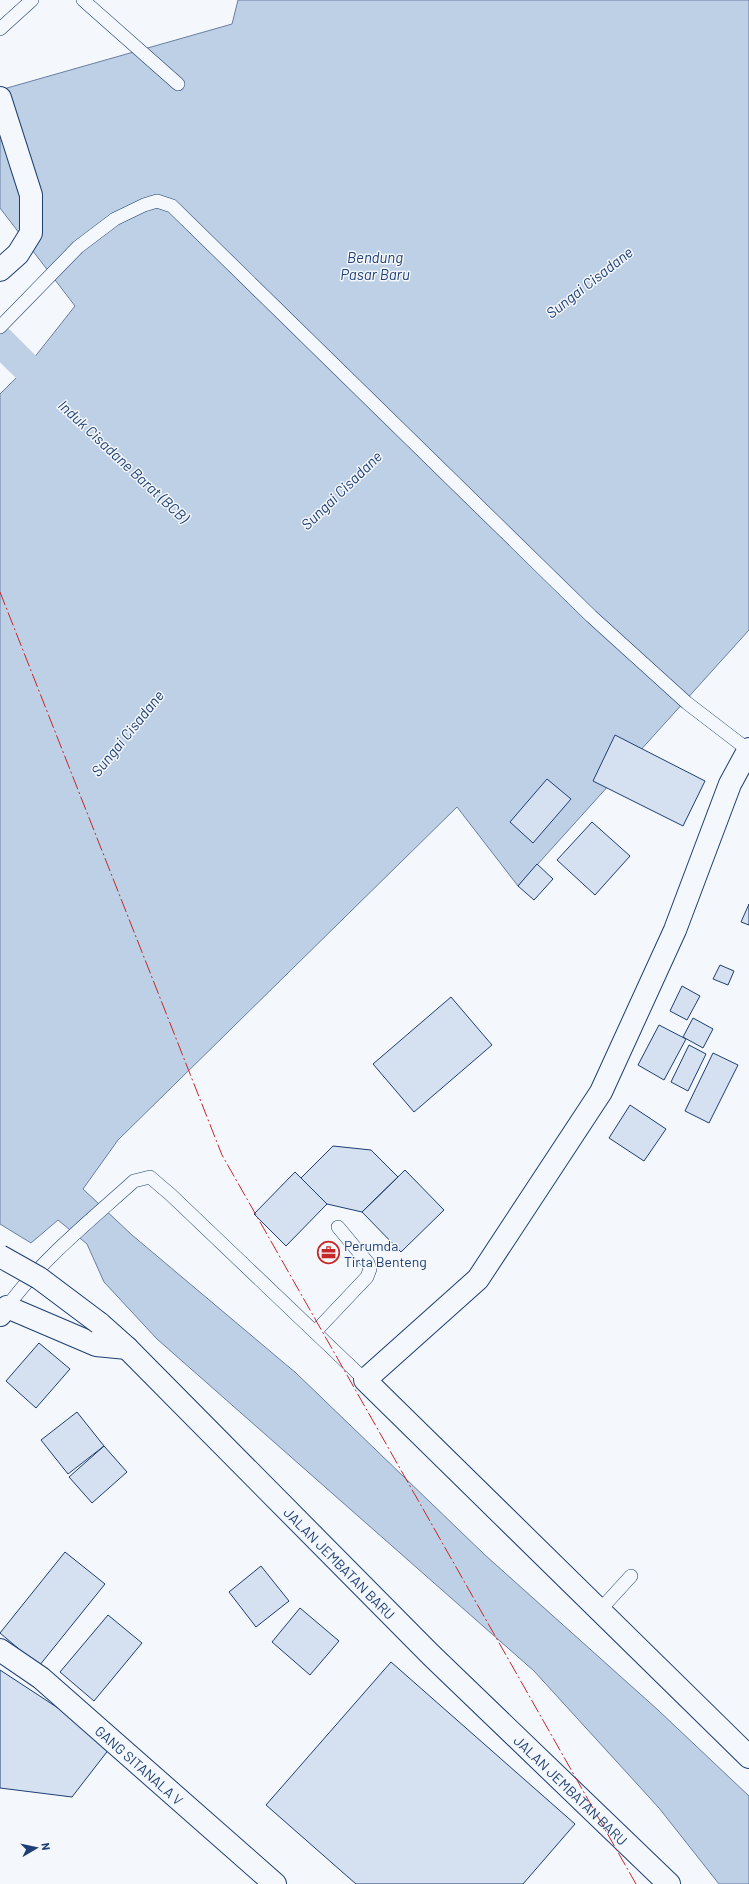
<svg xmlns="http://www.w3.org/2000/svg" width="749" height="1884" font-family="Barlow,sans-serif">
<style>
.water{fill:#bed0e5;stroke:#687fa3}
.lines{fill:none;stroke-linecap:round;stroke-linejoin:round}
.canal{stroke:#bed0e5;stroke-width:30}
.building{fill:#d5e0f0;stroke:#1d3f73}
.service-casing{stroke:#1d3f73;stroke-width:14}
.minor-casing{stroke:#1d3f73;stroke-width:24}
.tertiary-casing{stroke:#1d3f73;stroke-width:24}
.service{stroke:#f4f7fb;stroke-width:13}
.minor{stroke:#f4f7fb;stroke-width:22}
.tertiary{stroke:#f4f7fb;stroke-width:22}
.tertiary-bridge-casing{stroke:#1d3f73;stroke-width:24;stroke-linecap:butt}
.tertiary-bridge{stroke:#f4f7fb;stroke-width:22}
.power{stroke:#c62828;stroke-width:1;stroke-dasharray:14 3 2 3;stroke-linecap:butt}
.labels{text-anchor:middle;dominant-baseline:central;stroke-width:3;stroke-linejoin:round;paint-order:stroke}
.poi-label{font-size:14px;fill:#1d3f73;stroke:#f4f7fb;text-anchor:start}
.street-label{font-size:14px;fill:#1d3f73;stroke:#f4f7fb}
.water-label{font-size:15px;font-style:italic;fill:#1d3f73;stroke:#f4f7fb}
</style>
<rect width="100%" height="100%" fill="#f4f7fb"/>
<!-- water -->
<path class="water" d="M238 0H749V630L518 886 457 807 118 1140 83 1189 132 1235 296 1373 485 1555 658 1710 749 1796V1884H719L659 1808 534 1671 157 1339 104 1282 87 1244 58 1220 31 1243 0 1224V394L26 368 75 306 0 208V90L232 24Z"/>
<g class="lines">
<!-- canal -->
<path class="canal" d="M0 341 56 397"/>
</g>
<!-- building -->
<path class="building" d="M615 735 705 781 683 826 593 781Z
M547 779 571 799 533 843 510 822Z
M592 822 630 856 595 895 557 860Z
M537 864 553 879 534 900 518 886Z
M749 904V925L741 922Z
M720 965 734 971 728 985 713 979Z
M682 986 700 996 687 1020 670 1011Z
M451 997 492 1045 414 1112 373 1064Z
M693 1018 713 1029 703 1048 683 1037Z
M659 1025 686 1039 664 1080 638 1065Z
M689 1045 706 1054 688 1091 671 1082Z
M713 1053 738 1065 709 1123 685 1111Z
M630 1105 666 1129 644 1161 609 1138Z
M333 1146 371 1150 398 1177 362 1212 327 1204 301 1178Z
M405 1170 444 1210 401 1252 362 1212Z
M295 1172 327 1204 286 1246 254 1214Z
M39 1343 70 1369 36 1408 6 1381Z
M77 1412 104 1446 68 1474 41 1440Z
M104 1446 127 1472 92 1503 69 1477Z
M65 1552 105 1584 39 1666 0 1633Z
M261 1566 289 1601 256 1627 229 1592Z
M300 1608 339 1641 310 1675 272 1642Z
M108 1615 142 1643 94 1701 60 1672Z
M391 1662 575 1824 523 1884H356L266 1805Z
M0 1670 113 1744 72 1797 0 1788Z"/>
<g class="lines">
<defs>
<path id="service" d="M83 0 178 84
M0 29 32 0
M0 327 78 247 115 219 144 205 157 201 172 206 591 616 687 703 747 749
M7 1307C42 1259 91 1220 134 1181L150 1177 171 1195 365 1380
M315 1332 367 1277 370 1269 368 1263 338 1227
M600 1610 631 1576"/>
<g id="minor">
<path d="M749 749 730 784 675 930 601 1092 478 1279 365 1380 749 1757"/>
<path d="M0 1315 7 1307 96 1345 127 1348"/>
<path id="s1" d="M0 1650 41 1678 275 1884"/>
</g>
<g id="tertiary">
<path d="M0 98 31 195V233L18 254 0 270"/>
<path id="s2" d="M99 1323 127 1348 431 1655 669 1884"/>
</g>
</defs>
<!-- service casing -->
<use href="#service" class="service-casing"/>
<!-- minor casing -->
<use href="#minor" class="minor-casing"/>
<!-- tertiary casing -->
<use href="#tertiary" class="tertiary-casing"/>
<!-- service -->
<use href="#service" class="service"/>
<!-- minor -->
<use href="#minor" class="minor"/>
<!-- tertiary -->
<use href="#tertiary" class="tertiary"/>
<defs>
<path id="tertiary-bridge" d="M0 1256 39 1278 99 1323"/>
</defs>
<!-- tertiary-bridge casing -->
<use href="#tertiary-bridge" class="tertiary-bridge-casing"/>
<!-- tertiary-bridge -->
<use href="#tertiary-bridge" class="tertiary-bridge"/>
<!-- power -->
<path class="power" d="M0 592 222 1155 636 1884"/>
</g>
<!-- icons -->
<defs>
<symbol id="office-ring" viewBox="-11 -11 22 22"><circle r="9.5" fill="#f4f7fb" stroke="#c62828" stroke-width="1.5"/><path d="M-6-3h4V-5.5h4V-3h4V5H-6ZM-1-4.5V-3h2v-1.5ZM-6 0V1H6V0Z" fill="#c62828"/></symbol>
</defs>
<g fill-rule="evenodd">
<use href="#office-ring" x="316" y="1240" width="25" height="25"/>
</g>
<g class="labels">
<!-- poi labels -->
<g class="poi-label">
<text x="344" y="1245">Perumda<tspan x="344" dy="16">Tirta Benteng</tspan></text>
</g>
<!-- street labels -->
<g class="street-label">
<text stroke="none"><textPath href="#s2" startOffset="340">JALAN JEMBATAN BARU</textPath></text>
<text stroke="none"><textPath href="#s1" startOffset="181">GANG SITANALA V</textPath></text>
<text stroke="none"><textPath href="#s2" startOffset="664">JALAN JEMBATAN BARU</textPath></text>
</g>
<!-- water labels -->
<g class="water-label">
<text x="375" y="257">Bendung<tspan x="375" dy="17">Pasar Baru</tspan></text>
<text transform="translate(589 282) rotate(-38)">Sungai Cisadane</text>
<text transform="translate(124 461) rotate(43)">Induk Cisadane Barat (BCB)</text>
<text transform="translate(341 490) rotate(-44)">Sungai Cisadane</text>
<text transform="translate(127 733) rotate(-51)">Sungai Cisadane</text>
</g>
</g>
<!-- north arrow -->
<g transform="translate(36 1848) rotate(81)" stroke="#f4f7fb" stroke-width="3" paint-order="stroke">
<path d="M0-3L7 15L0 10L-7 15Z" fill="#1d3f73"/>
<text y="-6" font-size="11" font-weight="bold" text-anchor="middle" fill="#1d3f73">N</text>
</g>
</svg>
